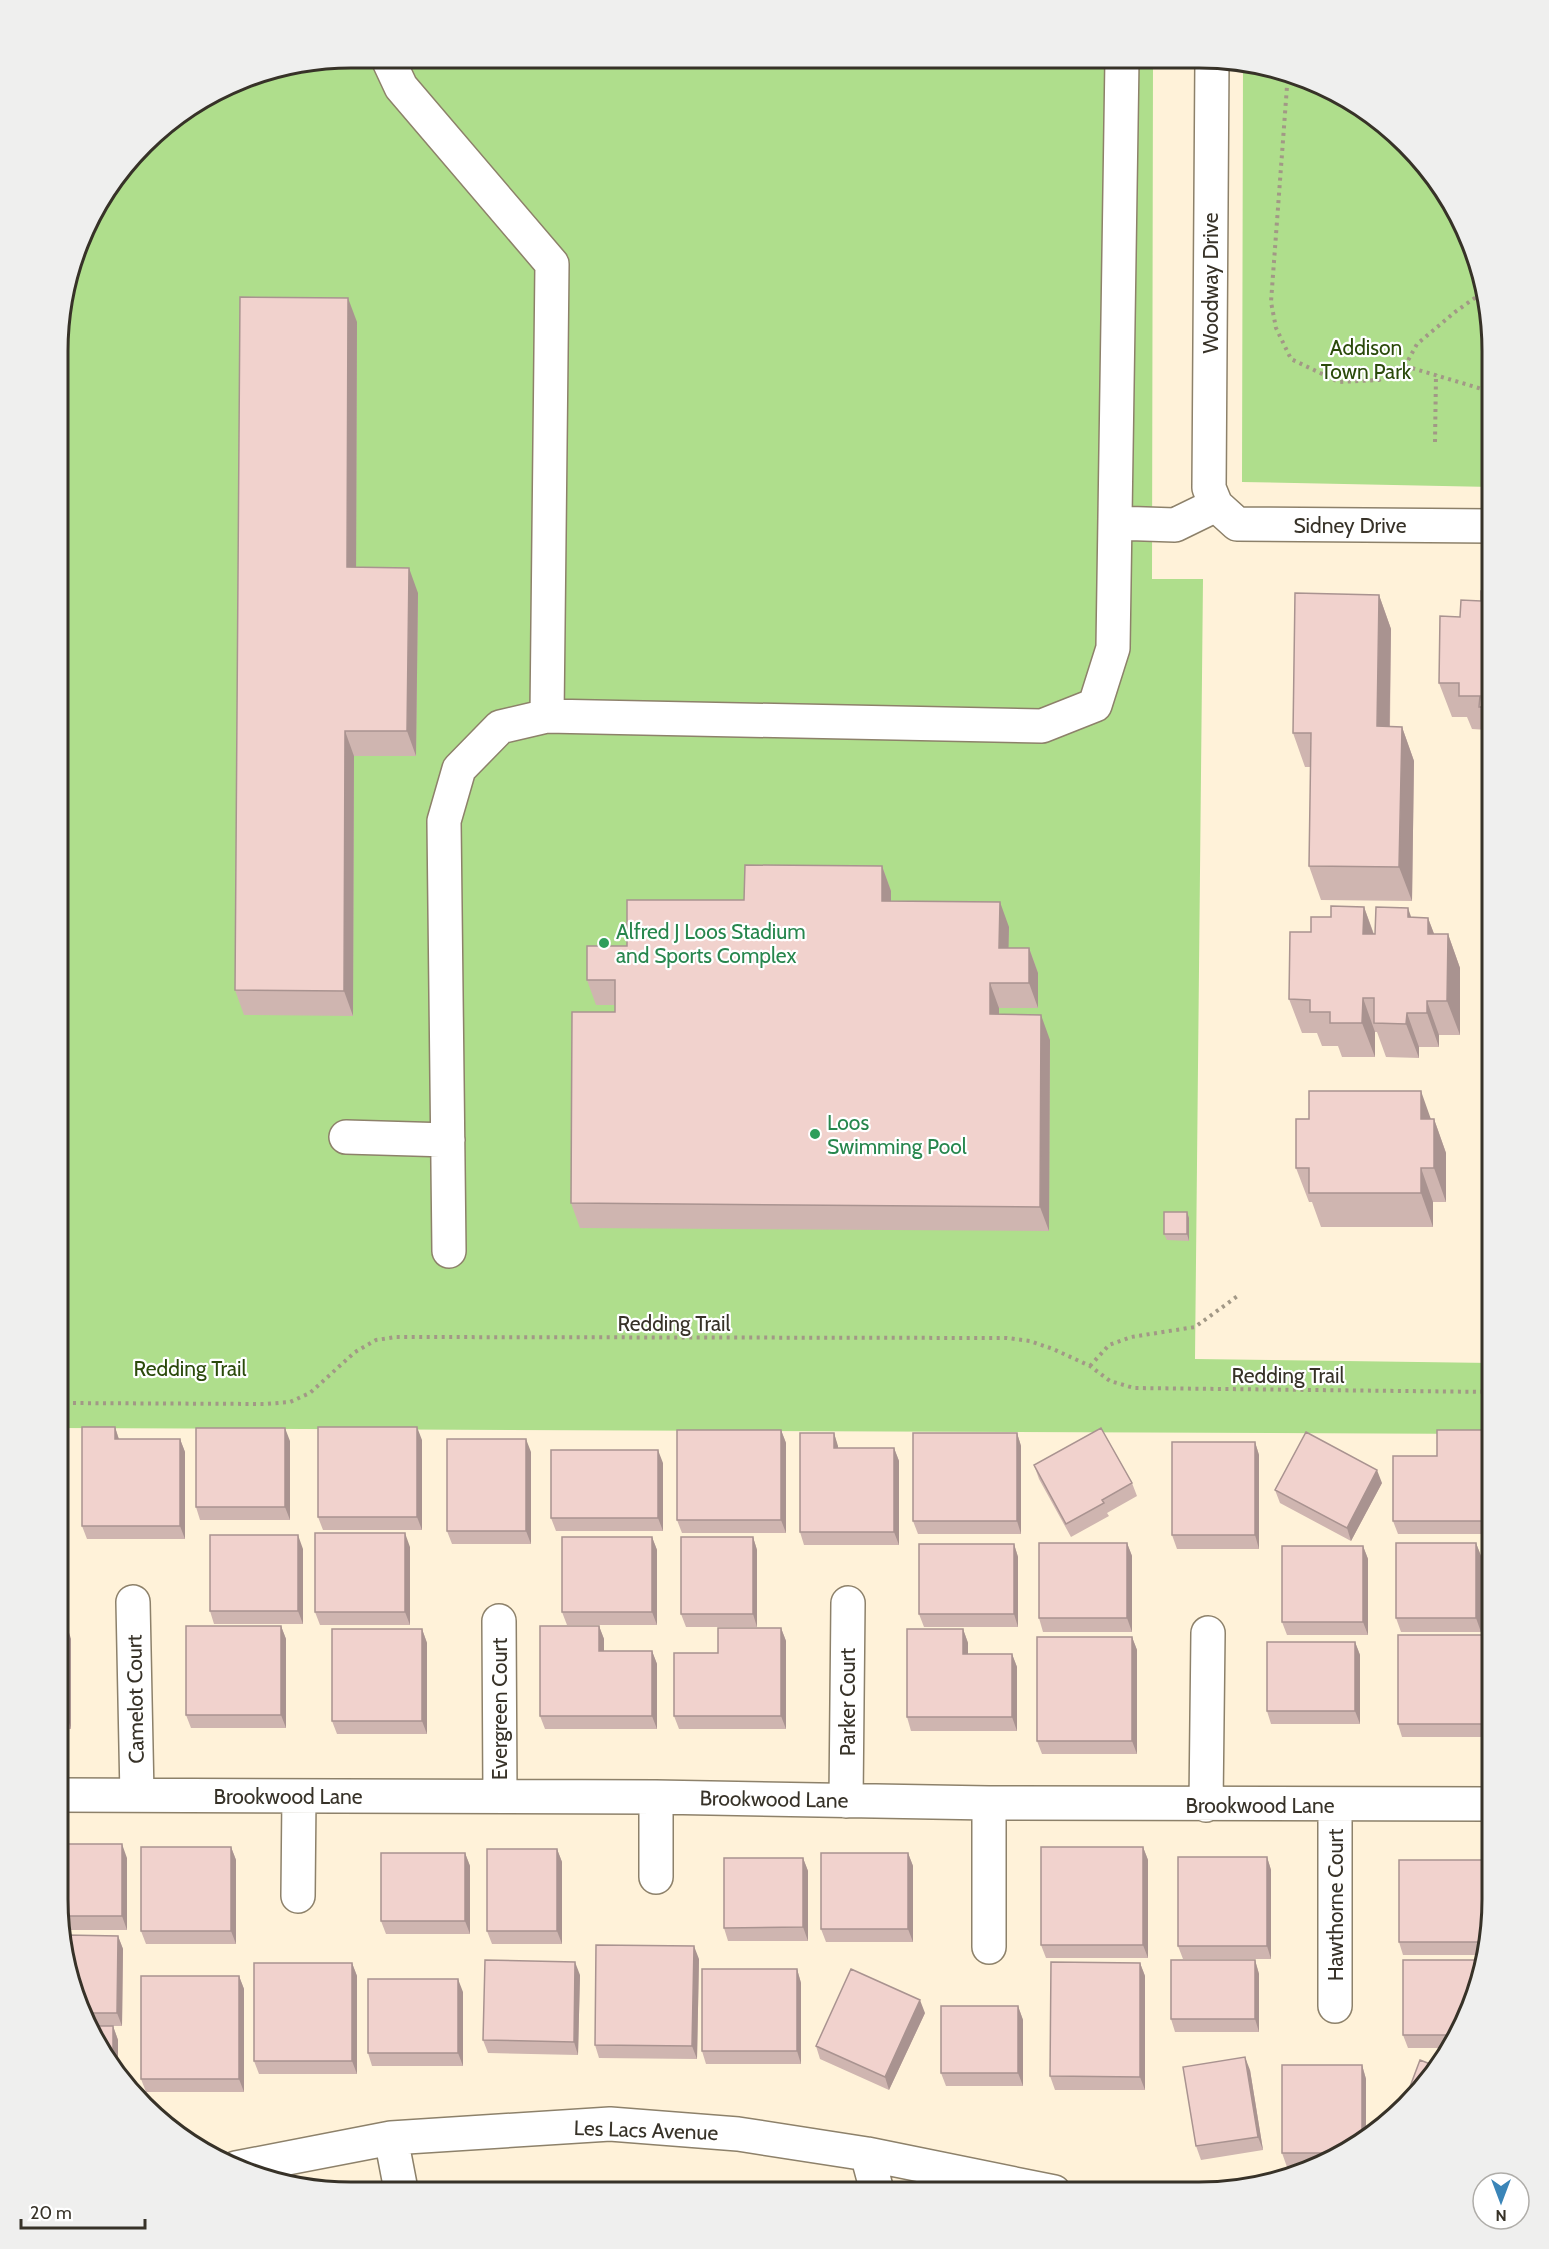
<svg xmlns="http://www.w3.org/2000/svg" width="1549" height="2249" font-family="Cabin,sans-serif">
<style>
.green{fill:#afde8c}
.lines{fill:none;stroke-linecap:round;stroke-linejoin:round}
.minor-casing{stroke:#8d816a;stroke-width:36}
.path{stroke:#a29886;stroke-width:4;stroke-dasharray:3 4.5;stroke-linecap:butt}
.minor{stroke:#fff;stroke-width:33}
.wall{fill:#cfb5b0}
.shaded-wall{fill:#a99390}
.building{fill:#f1d2cd;stroke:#a99390;stroke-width:1.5}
.leisure-dot{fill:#2e9e5b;stroke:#fff;stroke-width:2}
.labels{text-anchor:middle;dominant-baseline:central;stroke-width:4.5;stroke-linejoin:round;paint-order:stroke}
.street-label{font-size:21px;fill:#373228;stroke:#fff}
.park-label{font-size:21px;fill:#2b4a0b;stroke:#fff}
.leisure-label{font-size:21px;fill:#27864d;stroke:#fff;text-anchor:start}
.rim{fill:none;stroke:#373228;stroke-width:3}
</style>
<rect width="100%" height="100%" fill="#fff2d9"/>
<!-- green -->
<path class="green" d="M350 57 1153 59 1152 579H1203L1195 1359 1492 1363V1434L58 1428 60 312 96 204 157 130 256 73Z
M1243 61 1311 79 1377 117 1431 171 1462 221 1492 350V487L1242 482Z"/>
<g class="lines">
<defs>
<path id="minor" d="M387 57 401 87 552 264 547 716 1042 726 1095 705 1113 648 1122 59
M1212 59 1209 488 1216 505 1237 524 1492 526
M1115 523 1175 525 1216 505
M346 1137 448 1140
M449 1251 444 821 459 769 500 727 547 716
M133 1602 137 1795
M499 1621 500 1796
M57 1795 656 1797 989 1803 1491 1804
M656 1797V1877
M846 1801 848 1603
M989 1803V1947
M1206 1805 1208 1633
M1335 1805V2006
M298 1896 299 1796
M391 2138 401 2190
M867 2154 877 2191
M236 2168 391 2138 610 2124 738 2134 867 2154 1054 2192"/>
</defs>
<!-- minor casing -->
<use href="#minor" class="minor-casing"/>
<!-- path -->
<path class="path" d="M1288 73 1271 302 1276 328 1291 359 1339 382 1379 380 1405 366 1417 344 1455 312 1479 295
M1405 366 1492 392
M1435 442 1436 374
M1090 1366 1109 1345 1131 1337 1195 1327 1239 1295
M58 1403 265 1404 290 1402 310 1393 355 1352 376 1340 396 1337 1007 1338 1030 1341 1053 1349 1090 1366 1110 1381 1134 1388 1492 1392"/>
<!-- minor -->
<use href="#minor" class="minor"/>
</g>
<!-- wall -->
<path class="wall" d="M357 322 356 567 418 593 416 756H354L353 1016 244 1015 235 990Z
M1492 591V740H1491L1488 730 1472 729 1467 717H1452L1439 683 1460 617 1481 601Z
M1379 595 1391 629 1390 727H1402L1414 761 1412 901 1321 900 1309 866 1311 767H1305L1293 733Z
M1492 742V901L1484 879Z
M882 866 891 891V901L1009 927 1008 948H1029L1038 973V1008H999V1014L1050 1040 1049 1231 580 1228 571 1203 615 1012V1005H596L587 980 627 946 744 900Z
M1364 907 1374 934 1411 917 1428 918 1434 934H1448L1460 968V1035H1439V1047H1419V1058L1386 1057 1377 1032H1375V1057H1342L1338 1046H1322L1317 1033H1302L1289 999 1311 932 1331 917Z
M1431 1119H1434L1446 1153V1202H1433V1227H1321L1312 1202H1309L1296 1168Z
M1187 1212 1189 1218V1241L1167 1240 1164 1234Z
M58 1427H59L64 1440V1520H58Z
M115 1427 119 1439H180L185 1452V1539H87L82 1526Z
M781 1430 786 1443V1533H682L677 1520Z
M1492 1430V1534H1398L1393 1521 1437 1456Z
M834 1433 838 1448H894L899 1461V1545H804L800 1532Z
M1017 1433 1021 1446V1534H918L913 1521Z
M422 1440V1530H323L318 1517Z
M290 1441V1520H200L196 1507Z
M1255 1442 1259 1455V1549H1177L1172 1535Z
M531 1452V1544H452L447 1531Z
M663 1463V1531H556L551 1518Z
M1034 1465 1132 1483 1137 1496 1107 1513 1109 1516 1071 1537 1039 1479Z
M1382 1483 1351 1541 1280 1503 1275 1490Z
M58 1535H60L65 1549V1623H57Z
M652 1537 657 1550V1625H567L562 1612Z
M753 1537 757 1550V1627H686L681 1614Z
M1127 1543 1132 1556V1632H1043L1039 1618Z
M1476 1543 1481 1556V1632H1401L1396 1618Z
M1014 1544 1018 1557V1627H924L919 1614Z
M1363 1546 1368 1559V1635H1287L1282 1622Z
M410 1547V1625H320L315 1612Z
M303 1549V1624H214L210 1611Z
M57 1626 71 1639V1729H57Z
M281 1626 286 1639V1728H191L186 1715Z
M599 1626 604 1639V1651H652L657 1664V1729H545L540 1716Z
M781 1628 786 1641V1729H679L674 1716 718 1653Z
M422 1629 427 1643V1734H337L332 1721Z
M963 1629 968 1643V1654H1012L1017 1667V1731H911L907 1717Z
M1491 1635V1737H1402L1398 1724Z
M1132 1637 1137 1650V1754H1042L1037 1741Z
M1355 1642 1360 1655V1724H1271L1267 1711Z
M57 1844 127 1858V1930H71L67 1916V1911H60L57 1899Z
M231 1847 236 1860V1944H146L141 1931Z
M1143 1847 1148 1860V1958H1046L1041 1945Z
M557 1849 562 1862V1944H492L487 1931Z
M465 1853 470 1866V1934H386L381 1921Z
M908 1853 913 1866V1942H826L821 1929Z
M1267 1857 1271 1870V1959H1183L1178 1946Z
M803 1858 808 1871V1941H728L724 1928Z
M1491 1918 1484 1955H1403L1399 1942Z
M66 1935 118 1936 123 1949 122 2026H113L118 2040V2077L87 2026Z
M699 1959 697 2059 599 2058 595 2045Z
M1255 1960 1259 1974V2032H1175L1171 2019Z
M352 1963 357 1976V2074H259L254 2061Z
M1140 1963 1145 1976V2090H1055L1050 2076Z
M797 1969 801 1983V2064H706L702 2051Z
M580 1975 578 2055 488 2053 483 2040Z
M239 1976 244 1989V2092H146L141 2079Z
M463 1992V2066H372L368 2053Z
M1476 1993 1449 2048H1408L1403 2035Z
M1018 2006 1023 2020V2086H946L941 2073Z
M925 2013 889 2090 820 2059 816 2046Z
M1362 2065 1366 2079V2136L1328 2162 1308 2167H1287L1282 2153Z
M1250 2070 1263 2150 1201 2160 1196 2146Z"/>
<!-- shaded-wall -->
<path class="shaded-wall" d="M348 298 357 322 356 592 347 567Z
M409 568 418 593 416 756 407 731Z
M1379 595 1391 629 1389 760 1377 726Z
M1402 727 1414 761 1412 901 1399 867Z
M345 731 354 756 353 1016 344 991Z
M882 866 891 891V926L882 901Z
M1000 902 1009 927 1008 973 999 948Z
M1364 907 1376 941 1363 934Z
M1408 908 1420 942 1408 917Z
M1428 918 1441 952 1428 934Z
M1448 934 1460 968V1035L1447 1001Z
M1029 948 1038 973V1008L1029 983Z
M990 983 999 1008V1039L990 1014Z
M1363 998 1375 1032V1057L1362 1023Z
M1427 1001 1439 1035V1047L1427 1013Z
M1407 1013 1419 1047V1058L1406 1024Z
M1041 1015 1050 1040 1049 1231 1040 1207Z
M1421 1091 1433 1125 1421 1119Z
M1434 1119 1446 1153V1202L1434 1168Z
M1421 1168 1433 1202V1227L1421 1193Z
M1187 1212 1189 1218V1241L1187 1234Z
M59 1427 64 1440V1520L59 1507Z
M115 1427 119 1440 115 1439Z
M417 1427 422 1440V1530L417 1517Z
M285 1428 290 1441V1520L285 1507Z
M781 1430 786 1443V1533L781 1520Z
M834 1433 838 1446V1461L834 1448Z
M1017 1433 1021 1446V1534L1017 1521Z
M180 1439 185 1452V1539L180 1526Z
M526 1439 531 1452V1544L526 1531Z
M1255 1442 1259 1455V1549L1255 1535Z
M894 1448 899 1461V1545L894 1532Z
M658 1450 663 1463V1531L658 1518Z
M1377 1470 1382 1483 1351 1541 1347 1528Z
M405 1533 410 1547V1625L405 1612Z
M60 1535 65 1549V1623L60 1610Z
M298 1535 303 1549V1624L298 1611Z
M652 1537 657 1550V1625L652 1612Z
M753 1537 757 1550V1627L753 1614Z
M1127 1543 1132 1556V1632L1127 1618Z
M1476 1543 1481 1556V1632L1476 1618Z
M1014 1544 1018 1557V1627L1014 1614Z
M1363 1546 1368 1559V1635L1363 1622Z
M67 1626 71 1639V1729L67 1716Z
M281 1626 286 1639V1728L281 1715Z
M599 1626 604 1639V1664L599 1651Z
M781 1628 786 1641V1729L781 1716Z
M422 1629 427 1643V1734L422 1721Z
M963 1629 968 1643V1667L963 1654Z
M1132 1637 1137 1650V1754L1132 1741Z
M1355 1642 1360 1655V1724L1355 1711Z
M652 1651 657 1664V1729L652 1716Z
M1012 1654 1017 1667V1731L1012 1717Z
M122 1844 127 1858V1930L122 1916Z
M231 1847 236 1860V1944L231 1931Z
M1143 1847 1148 1860V1958L1143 1945Z
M557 1849 562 1862V1944L557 1931Z
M465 1853 470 1866V1934L465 1921Z
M908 1853 913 1866V1942L908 1929Z
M1267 1857 1271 1870V1959L1267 1946Z
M803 1858 808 1871V1941L803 1927Z
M1489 1860 1491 1866V1918L1489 1930Z
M118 1936 123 1949 122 2026 117 2013Z
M694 1946 699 1959 697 2059 692 2046Z
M1255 1960 1259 1974V2032L1255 2019Z
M575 1962 580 1975 578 2055 574 2042Z
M352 1963 357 1976V2074L352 2061Z
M1140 1963 1145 1976V2090L1140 2077Z
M797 1969 801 1983V2064L797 2051Z
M239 1976 244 1989V2092L239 2079Z
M458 1979 463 1992V2066L458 2053Z
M920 2000 925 2013 889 2090 885 2077Z
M1018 2006 1023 2020V2086L1018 2073Z
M113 2026 118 2040V2077L113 2070Z
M1245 2057 1250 2070 1263 2150 1258 2137Z
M1362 2065 1366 2079V2136L1362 2140Z"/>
<!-- building -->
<path class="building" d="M240 297 348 298 347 567 409 568 407 731H345L344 991 235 990Z
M1481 591H1492V707H1479L1480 696H1459V683H1439L1440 616 1460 617 1461 600 1481 601Z
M1295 593 1379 595 1377 726 1402 727 1399 867 1309 866 1311 733H1293Z
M1484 742H1492V879H1484Z
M745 865 882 866V901L1000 902 999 948H1029V983H990V1014L1041 1015 1040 1207 571 1203 572 1012H615V980H587V946H627V900H744Z
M1331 906 1364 907 1363 934H1375L1376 907 1408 908V917L1428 918V934H1448L1447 1001H1427V1013H1407L1406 1024 1374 1023V998H1363L1362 1023H1330V1012H1310V1000L1289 999 1290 932H1311V917H1331Z
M1309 1091H1421V1119H1434V1168H1421V1193H1309V1168H1296V1119H1309Z
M1164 1212H1187V1234H1164Z
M58 1427H59V1507H58Z
M82 1427H115V1439H180V1526H82Z
M318 1427H417V1517H318Z
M196 1428H285V1507H196Z
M1101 1428 1132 1483 1102 1500 1104 1503 1066 1524 1034 1465Z
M677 1430H781V1520H677Z
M1437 1430H1492V1521H1393V1456H1437Z
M1306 1432 1377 1470 1347 1528 1275 1490Z
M800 1433H834V1448H894V1532H800Z
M913 1433H1017V1521H913Z
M447 1439H526V1531H447Z
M1172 1442H1255V1535H1172Z
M551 1450H658V1518H551Z
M315 1533H405V1612H315Z
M58 1535H60V1610H57Z
M210 1535H298V1611H210Z
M562 1537H652V1612H562Z
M681 1537H753V1614H681Z
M1039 1543H1127V1618H1039Z
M1396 1543H1476V1618H1396Z
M919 1544H1014V1614H919Z
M1282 1546H1363V1622H1282Z
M57 1626H67V1716H57Z
M186 1626H281V1715H186Z
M540 1626H599V1651H652V1716H540Z
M718 1628H781V1716H674V1653H718Z
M332 1629H422V1721H332Z
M907 1629H963V1654H1012V1717H907Z
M1398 1635H1491V1724H1398Z
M1037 1637H1132V1741H1037Z
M1267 1642H1355V1711H1267Z
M57 1844H122V1916H67V1898H57Z
M141 1847H231V1931H141Z
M1041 1847H1143V1945H1041Z
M487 1849H557V1931H487Z
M381 1853H465V1921H381Z
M821 1853H908V1929H821Z
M1178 1857H1267V1946H1178Z
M724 1858H803V1927L724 1928Z
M1399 1860H1489V1930L1487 1942H1399Z
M66 1935 118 1936 117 2013H84Z
M596 1945 694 1946 692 2046 595 2045Z
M485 1960 575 1962 574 2042 483 2040Z
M1171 1960H1255V2019H1171Z
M1403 1960H1483L1476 1993 1456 2035H1403Z
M1051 1962 1140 1963V2077L1050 2076Z
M254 1963H352V2061H254Z
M702 1969H797V2051H702Z
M851 1969 920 2000 885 2077 816 2046Z
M141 1976H239V2079H141Z
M368 1979H458V2053H368Z
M941 2006H1018V2073H941Z
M87 2026H113V2070L87 2028Z
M1245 2057 1258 2137 1196 2146 1183 2067Z
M1420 2060 1438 2067 1402 2108Z
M1282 2065H1362V2140L1341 2153H1282Z"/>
<!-- markers -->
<g class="leisure-dot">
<circle cx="604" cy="943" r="6"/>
<circle cx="815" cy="1134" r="6"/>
</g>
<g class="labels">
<!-- street labels -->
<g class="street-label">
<text transform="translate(1210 283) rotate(-90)">Woodway Drive</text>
<text x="1350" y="525">Sidney Drive</text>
<text x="674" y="1323">Redding Trail</text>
<text x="1288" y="1375">Redding Trail</text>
<text transform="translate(135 1699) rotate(-91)">Camelot Court</text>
<text transform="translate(847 1702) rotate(-90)">Parker Court</text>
<text transform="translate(499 1709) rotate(-90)">Evergreen Court</text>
<text x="288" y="1796">Brookwood Lane</text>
<text transform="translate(774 1799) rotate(1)">Brookwood Lane</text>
<text x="1260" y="1805">Brookwood Lane</text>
<text transform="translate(1335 1905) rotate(-90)">Hawthorne Court</text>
<text transform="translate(646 2130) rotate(2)">Les Lacs Avenue</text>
</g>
<!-- park labels -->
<g class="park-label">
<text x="1366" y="347">Addison<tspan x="1366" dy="24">Town Park</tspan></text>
<text x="190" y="1368">Redding Trail</text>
</g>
<!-- leisure labels -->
<g class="leisure-label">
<text x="616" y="931">Alfred J Loos Stadium<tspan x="616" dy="24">and Sports Complex</tspan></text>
<text x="827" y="1122">Loos<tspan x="827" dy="24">Swimming Pool</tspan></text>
</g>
</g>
<!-- crop -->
<path d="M0 0H1549V2249H0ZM351 68H1199A283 283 0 0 1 1482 351V1899A283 283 0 0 1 1199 2182H351A283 283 0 0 1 68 1899V351A283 283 0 0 1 351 68Z" fill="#efefee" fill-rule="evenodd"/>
<path class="rim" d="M351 68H1199A283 283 0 0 1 1482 351V1899A283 283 0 0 1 1199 2182H351A283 283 0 0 1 68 1899V351A283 283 0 0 1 351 68Z"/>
<!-- north arrow -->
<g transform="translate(1501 2201) rotate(180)"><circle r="28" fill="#ffffff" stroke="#afada9" stroke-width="1.5"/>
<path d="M0-4.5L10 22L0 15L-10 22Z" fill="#3a85b8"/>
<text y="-9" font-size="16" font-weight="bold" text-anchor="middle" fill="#373228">N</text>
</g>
<!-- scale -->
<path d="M21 2219v9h124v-9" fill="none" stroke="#373228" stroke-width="3"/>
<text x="30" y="2219" font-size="18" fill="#373228" stroke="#ffffff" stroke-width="4.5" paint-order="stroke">20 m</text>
</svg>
